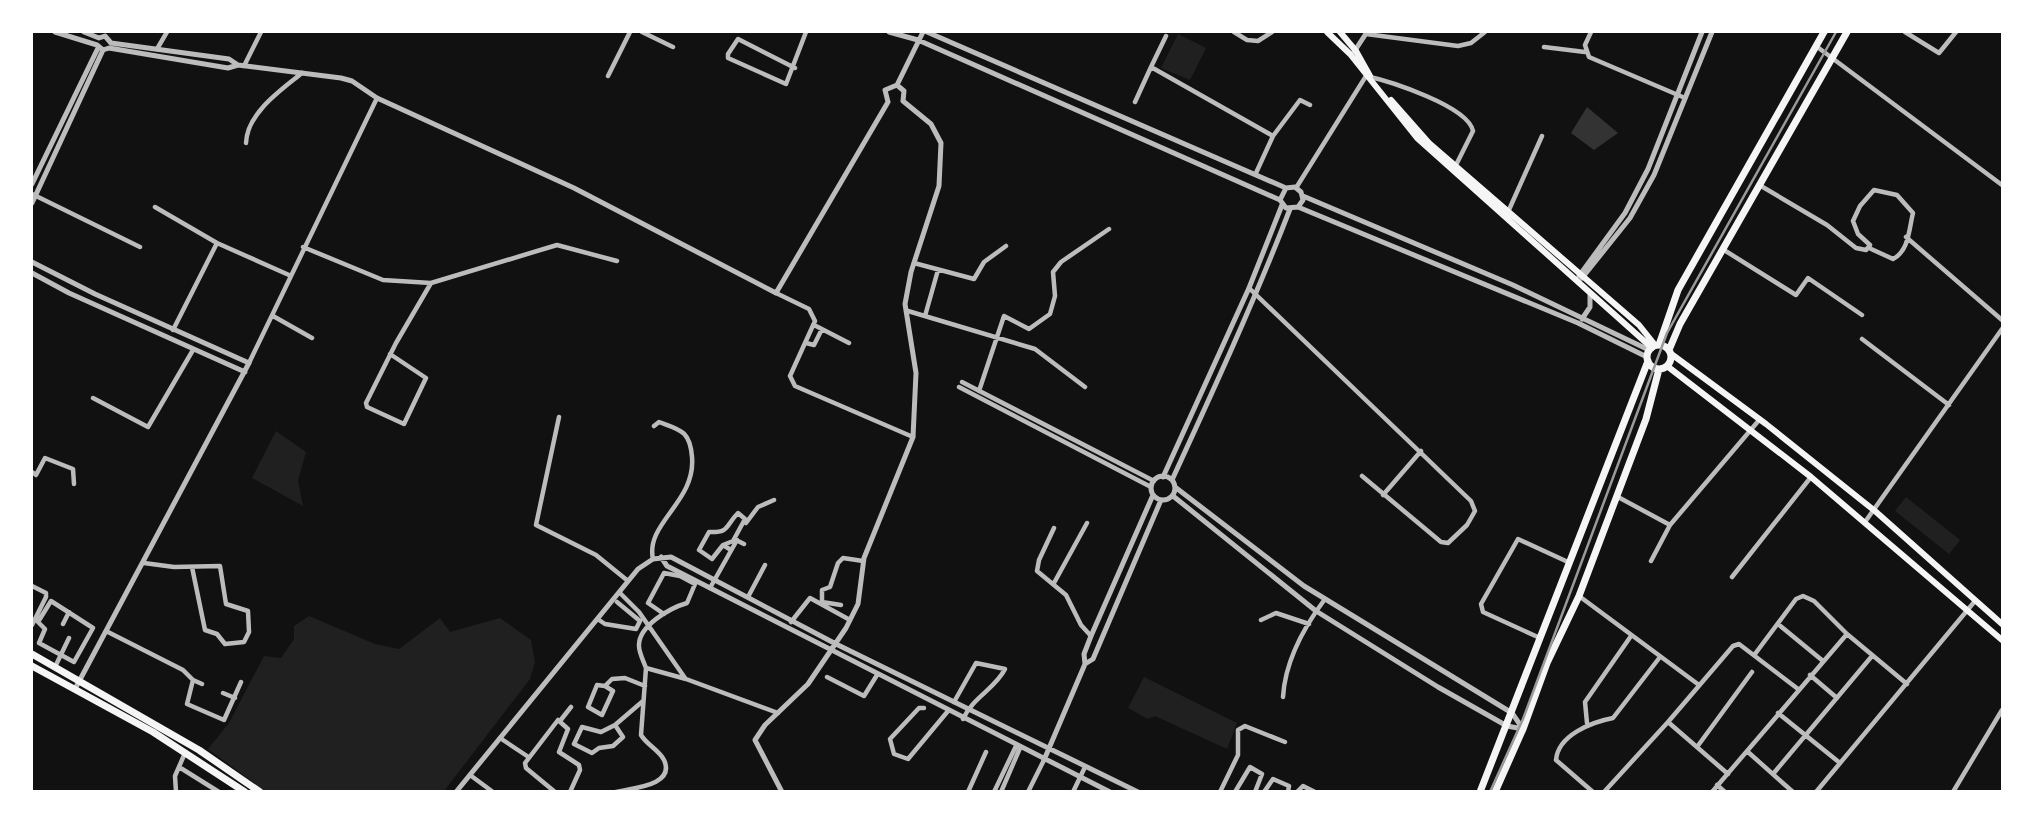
<svg xmlns="http://www.w3.org/2000/svg" width="2034" height="823" font-family="Raleway,sans-serif">
<style>
.green{fill:#202020}
.water{fill:#333}
.lines{fill:none;stroke-linecap:round;stroke-linejoin:round}
.minor{stroke:#bcbcbc;stroke-width:4.5}
.tertiary{stroke:#bcbcbc;stroke-width:5}
.secondary{stroke:#f5f5f5;stroke-width:6}
.primary{stroke:#f5f5f5;stroke-width:7}
.rail{stroke:#9a9a9a;stroke-width:2.5}
</style>
<rect width="100%" height="100%" fill="#111"/>
<!-- green -->
<path class="green" d="M1178 34 1206 48 1190 80 1161 68Z
M276 431 306 452 298 481 303 506 252 478Z
M1906 497 1960 540 1949 554 1895 511Z
M309 616 375 644 399 649 440 618 450 632 500 618 531 640 535 662 530 679 444 791H265L208 749 229 723 264 656 281 658 294 639V626Z
M1144 677 1237 723 1227 749 1155 716 1148 719 1128 708Z"/>
<!-- water -->
<path class="water" d="M1587 107 1618 133 1594 150 1571 133Z"/>
<g class="lines">
<!-- minor -->
<path class="minor" d="M642 32 673 47
M1234 32 1247 40 1258 41 1272 32
M1591 32 1585 45 1589 57 1685 98
M1905 32 1939 53 1956 32
M1366 34 1458 46 1471 43 1485 32
M1166 36 1151 67 1273 136
M1816 46 2002 185
M1544 47 1585 52
M157 49 167 32
M244 66 261 32
M795 68 738 39 728 54V58L786 84 806 32
M608 76 630 32
M1135 102 1151 67
M246 143C247 113 281 90 302 73
M1256 173 1273 136 1300 100 1310 105
M1761 186 1827 225 1856 248 1866 250 1870 245 1858 234 1853 221 1860 206 1874 190 1897 195 1913 213C1909 229 1909 251 1893 259L1869 248
M1296 188 1366 76C1389 81 1468 106 1473 131L1455 167
M32 194 140 247
M155 207 217 243 173 330
M1508 212 1542 136
M1906 237 2002 320
M217 243 289 275
M303 247 383 280 431 283 557 245 617 261
M1724 250 1796 295 1808 278 1862 315
M914 263 974 279 984 262 1006 246
M1249 288 1471 501 1475 511 1467 525 1448 543 1441 542 1362 476
M776 293 809 309 815 321 790 376 795 386 913 437
M908 311 1035 349 1085 387
M273 316 312 338
M925 316 938 270
M814 325 849 343
M1862 339 1949 405
M806 343 814 345 822 329
M390 354 426 378 404 424 367 407 366 403 396 343 431 283
M249 363 377 98
M962 382 1154 481
M959 387 1151 487
M979 391 1004 316 1029 329 1050 314 1055 296 1053 272 1061 262 1109 229
M93 398 148 427 193 350
M559 417 536 525 596 555 628 581
M32 472 36 475 45 458 73 469 74 484
M1383 495 1421 451
M1618 497 1670 525
M1865 522 2002 329
M746 523 758 507 774 500
M1054 528 1039 560 1037 571 1066 595 1081 625 1091 636
M736 540 744 544
M723 545 733 541 745 519 738 513C725 526 730 533 709 532L699 550 712 559 723 545 731 550
M653 559C645 523 696 502 692 457 690 431 681 430 659 422L654 426
M1651 561 1670 525 1760 419
M144 563 174 567 220 566 226 604 248 611 249 632 244 642 225 644 217 634 205 630 192 567
M1732 577 1811 477
M1054 583 1087 523
M32 586 46 593V597L32 625
M710 588 737 540
M620 593 639 612 685 678
M1579 596 1699 685
M748 597 765 565
M51 601 93 628 74 662 39 643 45 629 38 622Z
M841 605 822 602V590L830 587 838 563 843 558 863 561
M599 620 605 624 636 629 640 621 617 602
M1261 620 1276 613 1309 624
M791 622 810 598 850 620
M63 624 69 612
M1778 624 1823 661
M106 631 183 670 193 680 187 704 224 720 241 682
M1540 638 1483 612 1481 604 1518 539 1568 562
M1755 654 1796 599 1803 596 1814 601 1847 634
M55 667 69 638
M646 668C644 662 639 653 639 646 638 626 670 608 687 603L695 584 680 576 664 573 648 603 664 614
M1810 675 1837 698
M827 677 864 696 877 675
M193 680 202 684
M605 686 613 691 602 715 588 707 597 685 605 686 612 679 625 678 645 686
M223 693 235 698
M1283 697C1285 662 1304 627 1325 599
M954 702 976 663 1005 669C995 689 973 697 963 719
M924 708H919L890 739 894 754 908 759 948 711
M1778 713 1840 763
M560 721 571 707
M1587 723 1585 702 1631 636
M615 725 623 737 613 746 599 748 592 753 574 744 582 727 601 732 615 725 643 701
M500 738 527 756
M1697 747 1752 672
M1748 752 1793 792
M179 767 219 792
M1728 774 1668 722 1733 646 1739 644 1798 689
M1773 774 1872 656
M470 775 493 792
M1717 785 1725 792
M176 792 175 776 185 753
M555 792 526 768 525 763 558 720 568 729 559 752 579 765 580 770 570 792
M616 792C631 788 676 786 664 760 659 750 647 745 641 735L646 668 686 679 778 713
M968 792 986 752
M994 792 1016 746
M1001 792 1020 748
M1028 792 1044 760
M1073 792 1085 767
M1220 792 1238 755V730L1245 726 1285 742
M1235 792 1250 767 1262 774 1255 792
M1264 792 1273 779 1289 786 1288 792
M1297 792 1303 786 1315 792
M1593 792 1556 760C1558 735 1592 722 1613 718L1660 657
M1604 792 1668 722
M1712 792 1847 634 1907 684
M1816 792 1975 601
M1953 792 2002 710"/>
<!-- tertiary -->
<path class="tertiary" d="M55 32 97 45 103 50 109 48 228 68 238 65 341 78 352 81 377 98 574 188 776 293 888 102
M84 32 99 38 105 36 111 43 229 59 238 65
M889 32 918 40 1280 200
M927 32 1286 188
M1354 52 1367 32
M897 85 923 32
M897 85 904 91 903 101
M888 102 885 90 897 85
M32 184 98 48
M1303 196 1513 285 1649 350
M32 203 103 50
M1298 207 1303 200 1301 192 1295 187 1286 188 1280 200 1286 208 1298 207 1578 323 1647 357
M32 262 95 294 249 363 75 689
M32 273 69 293 245 372
M1579 276 1625 213 1648 169 1702 32
M1582 278 1630 218 1654 175 1712 32
M1582 319 1590 307V293
M1151 488a12 12 0 1 1 24 0a12 12 0 1 1-24 0Z
M1163 477 1249 288 1282 205
M1172 480C1213 391 1254 302 1290 209
M1175 487 1304 586 1512 713 1523 729
M1173 496 1316 611 1438 687 1507 726 1523 729
M661 557 667 566 1110 792
M1085 664 1093 659 1161 500
M1044 760 1085 664 1084 654 1091 636 1153 495
M456 792 638 569 653 559 671 557 836 644 1138 792
M782 792 755 740 765 725 808 684 846 628 858 604 864 558 913 437 916 373 905 304 911 272 939 186 941 143 931 124 903 101"/>
<!-- secondary -->
<path class="secondary" d="M1327 32 1350 54 1417 138 1652 348
M1340 32 1356 51 1370 76
M1391 100 1429 143 1639 325 1655 345
M1670 353 1766 424 1875 511 2002 624
M1667 366 1811 477 2002 640"/>
<!-- primary -->
<path class="primary" d="M1659 345 1678 290 1824 32
M1647 357a12 12 0 1 1 24 0a12 12 0 1 1-24 0Z
M1669 350 1680 324 1847 32
M32 654 199 750 260 792
M32 666 153 732 245 792
M1480 792 1648 361
M1495 792 1523 729 1547 663 1579 596 1646 419 1659 369"/>
<!-- rail -->
<path class="rail" d="M1490 792 1523 719 1667 333 1836 32"/>
</g>
<!-- border -->
<rect width="2034" height="823" fill="none" stroke="#ffffff" stroke-width="66"/>
</svg>
